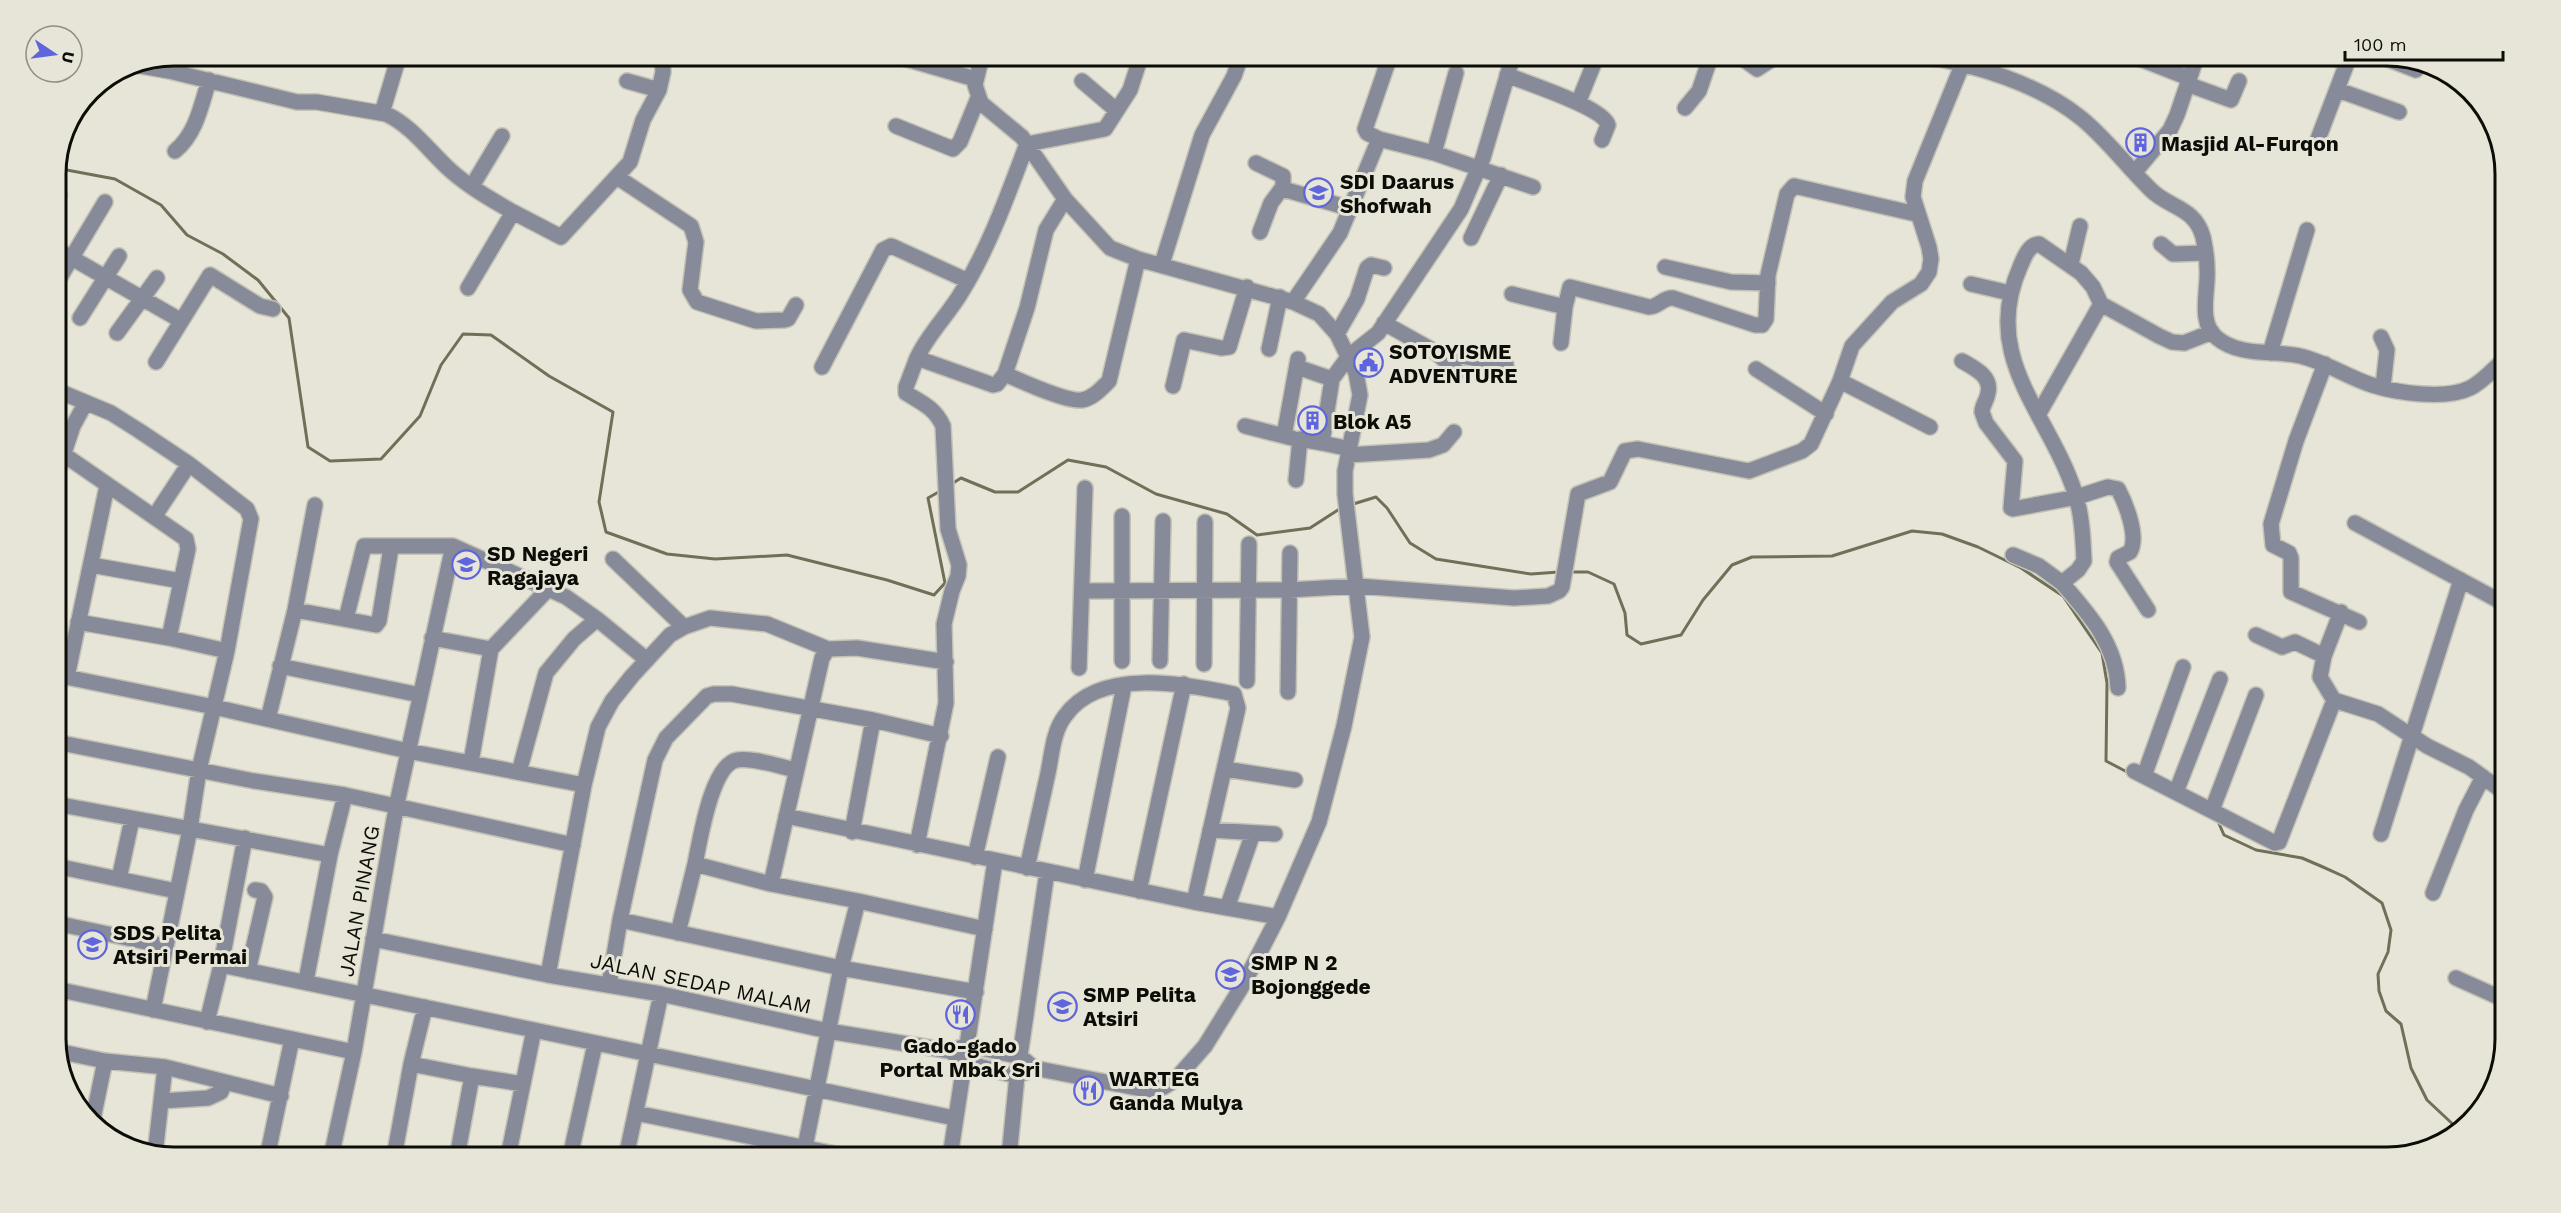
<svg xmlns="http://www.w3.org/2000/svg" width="2561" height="1213" font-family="'Work Sans',sans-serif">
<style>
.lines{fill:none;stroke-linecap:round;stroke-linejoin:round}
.stream{stroke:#706f57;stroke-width:3}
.minor-casing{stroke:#c3c2b6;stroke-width:18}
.minor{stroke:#878a98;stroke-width:15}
.labels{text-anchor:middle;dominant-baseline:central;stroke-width:6;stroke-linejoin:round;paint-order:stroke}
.poi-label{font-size:21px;font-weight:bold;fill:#0d0d08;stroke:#e6e5d7;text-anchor:start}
.street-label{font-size:21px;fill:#0d0d08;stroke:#e6e5d7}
.rim{fill:none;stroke:#0d0d08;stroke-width:3}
</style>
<rect width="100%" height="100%" fill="#e6e5d7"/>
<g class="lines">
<!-- stream -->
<path class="stream" d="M56 168 115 179 161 205 187 235 223 254 258 280 289 318 308 447 330 461 381 459 420 416 441 365 463 334 491 335 549 376 613 412 599 502 606 532 667 554 715 559 787 555 887 580 934 595 945 583 928 498 942 490
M950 485 961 478 995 492H1018L1068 460 1106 467 1156 494 1227 514 1257 535 1310 528 1341 508
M1350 505 1376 497 1387 508 1410 543 1436 559 1531 574 1559 572
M1569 572H1588L1614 584 1625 613 1627 635 1641 644 1681 635 1703 600 1732 565 1752 557 1832 556 1912 531 1942 534 1978 547 2021 568 2063 596 2102 653 2107 683 2106 761 2129 773
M2217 819 2224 835 2256 850 2302 858 2323 867 2345 877 2382 903 2391 930 2388 952 2378 974 2379 991 2386 1011 2401 1024 2411 1068 2427 1100 2459 1130"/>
<defs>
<path id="minor" d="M1739 56 1757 69 1777 56
M1842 56 1858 58 1878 56
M1922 56C1974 64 2039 84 2081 118 2107 139 2127 167 2151 190 2169 208 2195 207 2203 237 2205 246 2207 258 2207 268 2209 290 2197 322 2217 338 2240 357 2273 350 2300 356 2326 362 2347 377 2372 385 2397 393 2446 400 2470 388 2484 381 2494 368 2505 359
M2133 56 2189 78
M2380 56 2416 70
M903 58 975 79
M127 65H135L169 71 297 102H317L386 114C412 126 429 151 450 170 469 187 492 200 513 212
M1507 75C1526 83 1603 107 1608 125L1602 140
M627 81 659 90
M1082 81 1116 110
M2187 84 2231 100 2239 81
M2338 90 2399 112
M1578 103 1597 56
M1685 108 1699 91 1711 56
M382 113 399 56
M896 126 953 149 960 142 978 98
M1379 139 1367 133 1365 129 1390 56
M2318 139 2347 63 2329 56
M175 151C196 134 201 106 209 80
M1434 153 1456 73
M1256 163 1283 176V189L1352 209
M2135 172 2170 130 2177 115 2197 56
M617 177 691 226 696 242 690 290 697 302 756 321 784 320 788 319 796 305
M472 186 502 136
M1065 199 1046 230 1027 308 1005 374C1021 381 1066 402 1082 400 1093 398 1101 389 1109 381L1138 259
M56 200 59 195
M1260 232 1271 203 1282 188
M1471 238 1501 175
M2161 244 2173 254 2205 253
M56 249 180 320
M1162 264 1202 135 1234 76 1241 56
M2071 264 2080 226
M1665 267 1731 282 1768 283
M56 284 105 202
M1971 284 2010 293
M468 288 513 212 561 237 630 162 643 120 659 90 663 72 662 56
M1512 294 1565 307
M1293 302 1340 233 1379 139 1434 153 1533 187
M80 318 119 256
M1384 323 1434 351 1458 372
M117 333 157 278
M1337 334 1357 299 1367 268 1371 265 1384 268
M2381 337 2387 350 2383 387
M1561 343 1565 307 1570 287 1649 307C1659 307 1663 297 1673 298L1755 325H1762L1766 319 1768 275 1787 194 1794 186 1916 214
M1269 349 1280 297
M1437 351 1506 365
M2270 353 2307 230
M917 358 906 387V393C922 403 935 408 943 426L948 529 959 565 958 576 952 591 944 624 946 703 917 845
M1962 361C1974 368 1992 376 1988 393 1987 401 1982 405 1982 412L1986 423 2015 461 2011 508 2013 509 2077 497 2108 487 2118 489C2126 504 2139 537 2130 552L2118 558 2117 562 2148 610
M156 362 210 275 260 306 273 309
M2325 364 2296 441 2271 524 2273 545 2289 553 2291 558V592L2359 622
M822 367 883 250 891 246 898 249 968 281
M1297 367 1332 379
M1756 369 1826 414
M1005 374 997 384 993 385 917 358C928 334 948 315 961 293 990 246 1008 194 1027 144L1105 129 1130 90 1141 56
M1840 381 1930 427
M1173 386 1184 340 1221 348 1229 347 1247 287
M56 390 111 413 138 430 189 464 247 509 251 519 227 651 199 770 190 829 153 1010
M2038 415 2101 304
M1245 426 1292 438
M1284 436 1298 359
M1341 447 1322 443 1332 379 1349 356 1378 333 1461 209 1483 158 1513 56
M63 454 186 539 188 549 169 638
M1348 455 1429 450 1443 445 1454 432
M56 477 73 426 85 404
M1296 480 1300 439 1322 443
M1122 516V661
M154 517 189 464
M2355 523 2505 604
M2013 555 2039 566 2062 583
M613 559 684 627
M91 565 181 581
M1082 591 1288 590 1358 586 1514 598 1548 596 1559 591 1562 587 1578 494 1610 482 1625 451 1638 449 1749 471 1802 451 1811 444 1840 381 1852 346 1892 302 1921 284 1929 272 1931 259 1929 247 1913 197 1915 181 1963 63
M295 610 376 625 379 621 391 548
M346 619 364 546H453L566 597 597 619 647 660
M78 622 169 638 227 651
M2256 635 2282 647 2295 642 2324 656
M432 638 491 649
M1160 661 1163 521
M1204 664 1205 522
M280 666 420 695
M1079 668 1085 488
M56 675 214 707 408 751 584 785
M67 677 107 486
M1247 681 1249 544
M2118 688C2117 645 2089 614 2062 583L2078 570 2084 561C2083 539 2082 514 2075 493 2049 413 1980 358 2020 267 2024 258 2028 245 2039 244L2081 273 2093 287 2101 304 2159 336 2172 342 2184 343 2212 332
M1288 692 1290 553
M2335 702 2320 677 2324 656 2341 612
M268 719 295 610 315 505
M56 742 254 781 345 795 573 845
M471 762 491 649 549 588
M1225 769 1295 780
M2134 771 2275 843 2279 842 2333 703 2337 701 2378 714 2427 746 2469 767 2505 793
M519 772 546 673 574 639 597 619
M2144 776 2183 667
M2176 792 2220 679
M56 804 330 855
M2212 810 2256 695
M786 816 1194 902 1278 917
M1210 830 1275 834
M852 832 873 720
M2381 834 2461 580
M975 857 998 757
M56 866 176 891
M1027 868C1034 836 1041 804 1048 773 1052 754 1053 731 1065 716 1099 667 1186 684 1234 694L1238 708 1194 902
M119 879 132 819
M1085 880 1124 686
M771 884 695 864C700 841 711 765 737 760 752 757 781 767 796 770
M1139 891 1184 684
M2433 893 2466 810 2483 777
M858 901 985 929
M1227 908 1253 833
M620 920 655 760 666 738 707 696 714 694H732L873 720 941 736
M56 923 165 946
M678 933 695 864
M373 939 548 975 661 994 828 1031 950 1051 966 1063 1017 1076 1034 1068
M221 965 534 1030 508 1157
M248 971 265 897 261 891 255 890
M548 975 584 785 598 727 612 701 632 676 670 635 684 627 710 618 767 624 828 649
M2456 978 2505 1000
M306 981 330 855 345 795
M609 985 620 920 841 968 858 901 771 884 822 658 828 649 857 648 946 662
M56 989 354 1052
M207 1022 221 965 245 838
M534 1030 954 1118
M57 1051 105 1061 165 1067 281 1096
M950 1051 968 1045 1021 1057 1034 1068 1147 1090 1164 1087 1175 1080 1205 1046 1244 983 1278 917 1319 822 1344 726 1362 637 1345 494V471L1360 395 1356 373 1337 334 1319 314 1293 302 1138 259 1110 248 1065 199 1022 137 981 103 975 85 982 56
M411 1064 472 1076
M162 1101 208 1098 221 1092 225 1082
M636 1113 850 1157
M93 1119 105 1061
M155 1154 165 1067
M257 1157 266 1153 269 1148 292 1039
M331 1157 354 1052 396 808 453 546
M394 1157 411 1064 425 1007
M457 1157 472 1076 523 1084
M570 1157 595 1044
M626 1157 661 994
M803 1157 841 968 976 992
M950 1157 995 861
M1009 1157 1017 1076 1047 872"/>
</defs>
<!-- minor casing -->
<use href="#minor" class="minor-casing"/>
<!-- minor -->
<use href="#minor" class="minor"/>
</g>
<!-- icons -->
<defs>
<symbol id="building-ring" viewBox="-11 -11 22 22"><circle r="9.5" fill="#e6e5d7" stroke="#5e65dd" stroke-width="1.5"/><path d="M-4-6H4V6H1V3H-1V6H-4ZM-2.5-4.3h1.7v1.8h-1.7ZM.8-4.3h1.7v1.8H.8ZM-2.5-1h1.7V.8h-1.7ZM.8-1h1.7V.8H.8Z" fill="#5e65dd"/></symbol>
<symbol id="school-ring" viewBox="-11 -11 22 22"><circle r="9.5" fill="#e6e5d7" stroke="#5e65dd" stroke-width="1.5"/><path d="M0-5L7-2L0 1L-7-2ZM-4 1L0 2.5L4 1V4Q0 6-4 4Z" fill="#5e65dd"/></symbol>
<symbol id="civic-ring" viewBox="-11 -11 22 22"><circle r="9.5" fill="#e6e5d7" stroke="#5e65dd" stroke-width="1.5"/><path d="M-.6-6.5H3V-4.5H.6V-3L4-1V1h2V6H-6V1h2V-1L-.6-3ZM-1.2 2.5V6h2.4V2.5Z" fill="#5e65dd"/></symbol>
<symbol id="restaurant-ring" viewBox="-11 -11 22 22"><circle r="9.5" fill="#e6e5d7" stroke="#5e65dd" stroke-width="1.5"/><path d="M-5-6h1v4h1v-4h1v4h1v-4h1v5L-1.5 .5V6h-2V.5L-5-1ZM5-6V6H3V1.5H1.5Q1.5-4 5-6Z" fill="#5e65dd"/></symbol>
</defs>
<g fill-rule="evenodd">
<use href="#building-ring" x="2124" y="126" width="33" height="33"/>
<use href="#school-ring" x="1302" y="176" width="33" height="33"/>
<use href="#civic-ring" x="1352" y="346" width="33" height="33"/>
<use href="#building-ring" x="1296" y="404" width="33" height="33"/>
<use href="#school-ring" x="450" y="548" width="33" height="33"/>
<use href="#school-ring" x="76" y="928" width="33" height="33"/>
<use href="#school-ring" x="1214" y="958" width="33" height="33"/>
<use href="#school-ring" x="1046" y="990" width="33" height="33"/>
<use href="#restaurant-ring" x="944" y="998" width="33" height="33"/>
<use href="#restaurant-ring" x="1072" y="1074" width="33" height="33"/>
</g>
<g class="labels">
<!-- poi labels -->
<g class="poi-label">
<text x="2161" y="143">Masjid Al-Furqon</text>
<text x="1340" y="181">SDI Daarus<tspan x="1340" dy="24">Shofwah</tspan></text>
<text x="1389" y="351">SOTOYISME<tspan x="1389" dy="24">ADVENTURE</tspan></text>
<text x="1333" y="421">Blok A5</text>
<text x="487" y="553">SD Negeri<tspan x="487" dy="24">Ragajaya</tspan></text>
<text x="113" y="932">SDS Pelita<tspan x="113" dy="24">Atsiri Permai</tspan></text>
<text x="1251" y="962">SMP N 2<tspan x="1251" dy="24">Bojonggede</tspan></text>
<text x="1083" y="994">SMP Pelita<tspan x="1083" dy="24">Atsiri</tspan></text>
<text x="960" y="1045" text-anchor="middle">Gado-gado<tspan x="960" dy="24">Portal Mbak Sri</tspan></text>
<text x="1109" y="1078">WARTEG<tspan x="1109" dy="24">Ganda Mulya</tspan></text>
</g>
<!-- street labels -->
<g class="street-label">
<text transform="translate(359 901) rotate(-80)">JALAN PINANG</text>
<text transform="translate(701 983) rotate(12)">JALAN SEDAP MALAM</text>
</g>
</g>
<!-- crop -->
<path d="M0 0H2561V1213H0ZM174 66H2387A108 108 0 0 1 2495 174V1039A108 108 0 0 1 2387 1147H174A108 108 0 0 1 66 1039V174A108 108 0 0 1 174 66Z" fill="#e6e5d7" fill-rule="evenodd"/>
<path class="rim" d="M174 66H2387A108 108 0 0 1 2495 174V1039A108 108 0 0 1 2387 1147H174A108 108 0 0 1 66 1039V174A108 108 0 0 1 174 66Z"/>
<!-- north arrow -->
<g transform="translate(54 54) rotate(103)"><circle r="28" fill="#e6e5d7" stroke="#8f8f84" stroke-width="1.5"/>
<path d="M0-4.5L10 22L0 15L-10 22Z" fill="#5e65dd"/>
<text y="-9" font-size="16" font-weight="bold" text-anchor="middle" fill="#0d0d08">U</text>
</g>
<!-- scale -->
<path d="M2345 51v9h158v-9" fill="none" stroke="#0d0d08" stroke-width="3"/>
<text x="2354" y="51" font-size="18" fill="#0d0d08" stroke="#e6e5d7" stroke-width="4.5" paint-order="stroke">100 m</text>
</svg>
